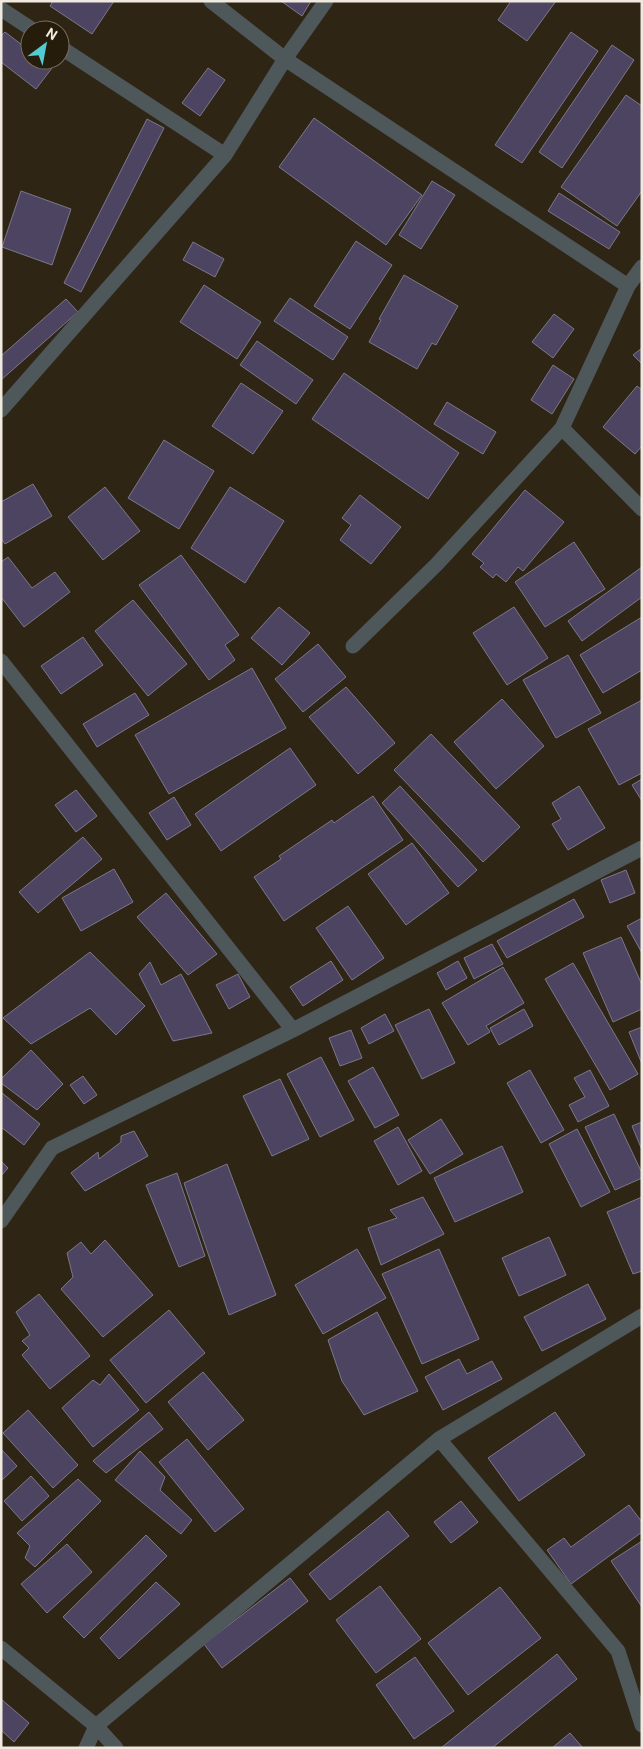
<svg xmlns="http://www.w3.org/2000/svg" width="643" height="1749" font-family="Roboto,sans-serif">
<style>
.building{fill:#4c4460;stroke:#7c778b}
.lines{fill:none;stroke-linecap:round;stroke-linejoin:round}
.minor{stroke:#4e585b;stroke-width:15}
</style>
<rect width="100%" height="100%" fill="#2f2515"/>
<!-- building -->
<path class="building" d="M53 1H114L92 34 50 6Z
M281 1H311L302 16Z
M511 1H556L527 41 498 20Z
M5 32 30 51V60H42L52 68 36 89 1 62V36Z
M571 32 598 51 522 163 495 145Z
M612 45 634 60 562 168 539 152Z
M208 68 225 80 200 116 182 103Z
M626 95 642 106V191L617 226 561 187Z
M314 118 422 195 386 245 279 167Z
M147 119 164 128 81 292 64 283Z
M432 181 455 195 421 249 399 235Z
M21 191 71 209 52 265 2 247Z
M559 193 620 232 609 249 548 211Z
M356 241 392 265 350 329 314 306Z
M193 242 224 259 215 277 183 260Z
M404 275 458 306 436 345 432 343 417 369 369 342 381 320 379 319Z
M204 285 261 322 237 359 180 322Z
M290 298 348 337 333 360 274 321Z
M66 299 78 312 1 380V356Z
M554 314 574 329 553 358 532 342Z
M257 341 313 380 296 404 240 365Z
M642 348V364L633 355Z
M553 365 574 379 552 414 531 400Z
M344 373 459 453 428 499 312 419Z
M241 383 283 411 253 454 212 426Z
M637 386 642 390V446L635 454 603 427Z
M447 402 496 432 483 454 434 424Z
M164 440 214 471 179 529 128 498Z
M33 484 52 516 5 544 1 538V502Z
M105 487 140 531 103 560 68 517Z
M230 487 284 521 245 583 191 548Z
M525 490 564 522 523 571 518 567 506 582 496 574 493 578 480 567 484 563 472 554Z
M360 495 401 527 371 564 340 540 351 525 342 518Z
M574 542 605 589 545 627 515 582Z
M181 555 239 635 225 645 235 660 209 680 139 585Z
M8 557 32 588 55 572 70 592 24 627 1 597V562Z
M642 567V597L582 641 568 621Z
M133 600 187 664 148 696 95 631Z
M279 607 310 633 282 665 251 638Z
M514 607 548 658 507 685 473 633Z
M642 617V670L603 693 580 655Z
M83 637 103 665 61 694 41 666Z
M318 644 346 677 303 712 275 679Z
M568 655 601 713 556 738 523 680Z
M252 668 286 728 169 794 135 735Z
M346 687 395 743 358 774 309 717Z
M135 693 149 715 97 747 83 724Z
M502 699 544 746 496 789 454 742Z
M642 700V773L619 785 588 729Z
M431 734 520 827 483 862 394 770Z
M290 748 316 785 221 851 195 814Z
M642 779V801L632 785Z
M400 786 477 870 458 887 382 803Z
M579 786 605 828 568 850 552 824 561 819 552 803Z
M76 790 97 816 76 832 55 805Z
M373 796 403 840 284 921 254 877 281 859 279 856 332 820 334 823Z
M174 797 191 825 167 840 149 813Z
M83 837 102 859 38 913 19 892Z
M412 843 449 893 406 925 368 874Z
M114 869 133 902 81 931 62 898Z
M626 870 635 893 610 903 601 880Z
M166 893 217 954 188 975 137 917Z
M574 899 584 917 507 958 497 941Z
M348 906 384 958 352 980 316 928Z
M642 918V953L627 926Z
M621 937 642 985V1009L613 1022 583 953Z
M492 944 503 964 474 979 464 958Z
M90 952 145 1006 116 1035 90 1008 31 1044 3 1018Z
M331 961 343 980 303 1006 290 987Z
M458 961 467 978 446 990 437 973Z
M150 962 161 985 181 974 212 1033 173 1041 139 974Z
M573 963 638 1074 610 1090 545 979Z
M503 967 524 1003 486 1026 490 1032 468 1045 442 1003Z
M238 974 250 997 229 1009 216 985Z
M429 1009 455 1063 422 1079 395 1025Z
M524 1009 533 1026 499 1045 490 1028Z
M385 1014 394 1031 369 1044 361 1028Z
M642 1027V1064L629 1032Z
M351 1030 362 1058 340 1066 329 1038Z
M31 1050 63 1084 37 1110 1 1083V1079Z
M321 1057 354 1120 320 1137 287 1074Z
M373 1067 399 1115 375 1128 348 1081Z
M530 1070 564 1130 541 1143 507 1083Z
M590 1070 609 1106 578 1122 569 1105 585 1097 574 1078Z
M83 1076 97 1095 84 1104 70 1085Z
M280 1079 309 1139 272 1156 243 1096Z
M1 1092 40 1124 24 1145 1 1127Z
M614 1114 642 1173V1178L615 1190 585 1127Z
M441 1119 463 1154 430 1174 408 1140Z
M642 1122V1150L632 1126Z
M398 1127 422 1171 398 1185 374 1141Z
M577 1129 610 1192 581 1207 549 1144Z
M134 1131 148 1156 85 1191 71 1173 98 1152 99 1159 121 1142V1136Z
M502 1146 523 1192 455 1222 434 1178Z
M1 1161 8 1168 1 1176Z
M227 1164 276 1295 229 1315 184 1183Z
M177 1173 205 1256 179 1267 146 1185Z
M423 1197 444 1234 381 1265 368 1228 397 1218 390 1210Z
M642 1197V1271L633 1274 607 1212Z
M549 1237 566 1275 519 1296 502 1258Z
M105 1240 153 1295 103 1337 61 1289 73 1277 67 1253 81 1242 91 1254Z
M357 1249 386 1298 323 1334 295 1285Z
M439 1249 479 1339 422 1364 382 1274Z
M588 1284 606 1319 542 1351 524 1317Z
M39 1294 90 1356 50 1389 22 1355 29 1348 22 1341 30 1335 16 1312Z
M169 1310 205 1353 146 1403 110 1360Z
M377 1312 418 1391 364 1415 342 1381 328 1340Z
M459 1359 467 1374 492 1361 502 1379 443 1410 425 1377Z
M203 1372 244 1420 208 1450 168 1402Z
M109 1374 139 1410 93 1447 62 1408 93 1380 100 1385Z
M28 1410 78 1465 53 1488 3 1433Z
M149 1412 163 1429 106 1473 93 1461Z
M555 1412 585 1455 519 1501 488 1458Z
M187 1439 244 1509 215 1532 159 1462Z
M1 1449 17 1466 1 1481Z
M140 1451 165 1477 160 1490 192 1520 181 1534 115 1480Z
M31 1476 49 1496 22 1521 4 1501Z
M78 1479 101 1501 35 1567 25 1558 30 1546 17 1533Z
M461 1501 478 1522 451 1543 434 1522Z
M629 1505 642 1522V1532L571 1584 547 1550 564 1538 571 1547Z
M388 1511 409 1536 330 1600 309 1574Z
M146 1535 167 1556 84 1638 63 1617Z
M642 1541V1607L611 1561Z
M67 1544 92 1572 47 1613 21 1584Z
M290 1578 308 1601 222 1668 204 1644Z
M156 1582 180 1604 119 1659 100 1638Z
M380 1586 421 1639 376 1673 336 1620Z
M500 1587 541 1638 468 1695 428 1643Z
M557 1654 577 1679 492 1748H441Z
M415 1657 454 1711 414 1739 376 1685Z
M1 1699 29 1723 14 1742 1 1730Z
M570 1733 583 1748H552Z"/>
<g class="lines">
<!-- minor -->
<path class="minor" d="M211 1 285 59 628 286
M1 9 33 30
M60 47 225 155
M1 410 225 155 285 59 326 1
M562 428 642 509
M353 646 437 564 562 428 628 286 642 267
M1 661 293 1030
M1 1221 52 1148 293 1030 642 848
M439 1439 618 1651 642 1725
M1 1648 96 1726 116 1748
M86 1748 96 1726 439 1439 642 1316"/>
</g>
<!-- border -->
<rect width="643" height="1749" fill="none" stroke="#f0e9df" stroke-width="5"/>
<!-- north arrow -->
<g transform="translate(45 45) rotate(32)"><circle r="24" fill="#261c0c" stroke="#776e60"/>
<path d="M0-4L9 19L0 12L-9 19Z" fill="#51ccd2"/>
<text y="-8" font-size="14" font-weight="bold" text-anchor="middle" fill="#f0e9df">N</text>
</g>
</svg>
